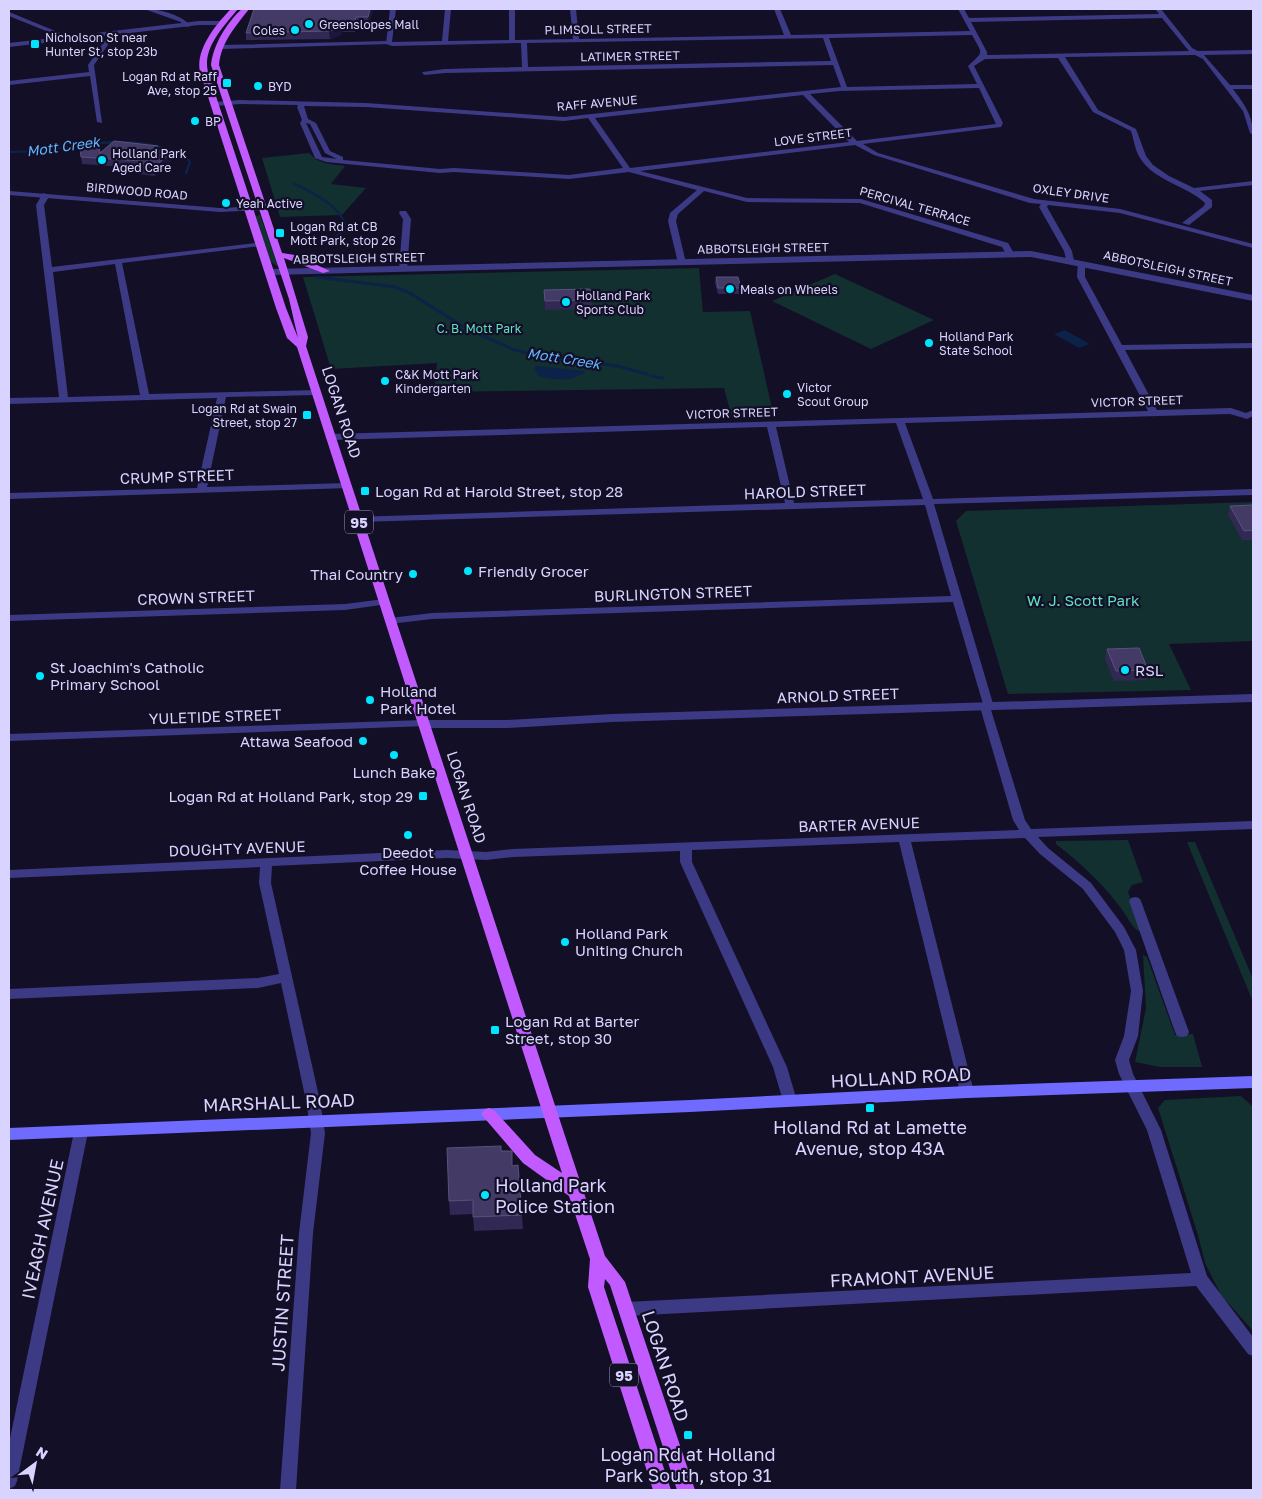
<svg xmlns="http://www.w3.org/2000/svg" width="1262" height="1499" font-family="'Golos Text',sans-serif">
<style>
.green{fill:#12302f}
.water{fill:#0c2248}
.lines{fill:none;stroke-linecap:round;stroke-linejoin:round}
.stream-far1{stroke:#0c2248;stroke-width:2.5}
.stream{stroke:#0c2248;stroke-width:3}
.minor{fill:#3d3a85;fill-rule:evenodd}
.tertiary{fill:#3d3a85;fill-rule:evenodd}
.secondary{fill:#6f6bff;fill-rule:evenodd}
.primary{fill:#c25bff;fill-rule:evenodd}
.wall{fill:#312854}
.shaded-wall{fill:#1d163a}
.building{fill:#433a66;stroke:#5a527e}
.poi-dot{fill:#00e5ff;stroke:#130f26;stroke-width:2}
.labels{text-anchor:middle;dominant-baseline:central;stroke-width:4.5;stroke-linejoin:round;paint-order:stroke}
.far-poi-label{font-size:12px;fill:#d9d4ff;stroke:#130f26;text-anchor:start}
.far-street-label{font-size:12px;fill:#d9d4ff;stroke:#130f26}
.far-park-label{font-size:12px;fill:#5fe0c0;stroke:#130f26}
.far-water-label{font-size:14px;font-style:italic;fill:#62b6ff;stroke:#130f26}
.shield{fill:#130f26;stroke:#9e99be;stroke-width:1}
.shield-label{font-size:14px;font-weight:bold;fill:#d9d4ff}
.street-label{font-size:15px;fill:#d9d4ff;stroke:#130f26}
.poi-label{font-size:15px;fill:#d9d4ff;stroke:#130f26;text-anchor:start}
.park-label{font-size:15px;fill:#5fe0c0;stroke:#130f26}
.near-street-label{font-size:18px;fill:#d9d4ff;stroke:#130f26}
.near-poi-label{font-size:18px;fill:#d9d4ff;stroke:#130f26}
</style>
<rect width="100%" height="100%" fill="#130f26"/>
<!-- green -->
<path class="green" d="M309 153C319 164 331 164 345 166L331 184 366 188 342 215 280 217 262 158Z
M260 215 278 265 277 266 270 261 256 216Z
M699 268 703 312 750 311 774 417 732 418 724 388 434 392 437 363 331 369 303 277Z
M835 274 934 320 871 349 772 301Z
M1253 502V641L1169 644 1191 690 1008 694 956 521 966 511Z
M1128 840 1143 882 1132 885 1128 892 1144 933C1133 931 1129 919 1123 911 1104 884 1081 864 1056 844V841Z
M1187 842H1195L1253 979V1002Z
M1143 955 1147 957 1175 1035 1193 1034 1202 1067H1160L1135 1062 1146 1008Z
M1241 1096 1253 1107V1331L1221 1295 1205 1263 1198 1235 1158 1108 1165 1100Z"/>
<!-- water -->
<path class="water" d="M1065 330 1090 344 1079 348 1054 334Z
M536 366 586 371C574 382 555 381 538 376L534 368Z"/>
<g class="lines">
<!-- stream-far1 -->
<path class="stream-far1" d="M9 152C64 153 112 131 167 149 176 152 184 154 190 162L186 173
M295 184C315 194 341 206 347 229L336 236"/>
<!-- stream -->
<path class="stream" d="M317 277 395 287 410 293 467 329 512 349 539 356 617 366 647 374
M651 376 663 378"/>
<!-- minor -->
<path class="minor" d="M144 9C158 8 182 15 191 26L186 27 181 22Z
M390 9H396L392 42 442 41 445 9H451L448 41 509 40V9H515V40L573 39 570 9H576L579 39 784 35 774 9H780L791 35 970 31 958 9H964L969 18 1159 14 1156 10 1161 9 1192 48 1198 51 1253 50V54L1204 55 1230 85H1253V89H1233C1244 104 1253 115 1253 135L1250 133 1243 111 1203 59 1195 55 1065 57 1098 110 1136 129 1146 156 1153 165 1169 176 1194 188 1253 181V185L1200 191 1212 200V207L1189 225 1182 223 1204 206 1205 203C1186 185 1154 181 1140 158 1135 150 1134 140 1131 131L1093 112 1058 58 985 59 974 66 1003 123 1001 127 863 144 878 153 1034 199 1120 209 1253 244V248L1120 213 1048 205 1047 207 1072 251 1074 261 1067 263 1064 251 1039 207 1041 204 1030 203 874 155 855 145 640 171 747 198 861 199 1008 243 1015 255 1014 257H1008L1002 247 860 203 747 202 704 191 678 214 676 221 686 263 682 265 678 263 668 221 670 213 697 190 629 172 569 179 454 172 440 173 326 162 315 158 300 123 302 120 297 107 298 105 240 104 215 106 212 104 215 102 240 100 366 103 564 117 841 87 833 65 445 73 425 75 422 73 423 72 445 69 522 67 521 43 392 46 386 44ZM1162 18 1189 51 987 55V52L971 22ZM972 35C983 55 984 51 968 66L977 84 847 87 829 38ZM823 38 831 61 528 67 527 43ZM979 88 996 124 857 141 810 94 840 91ZM803 95 849 142 630 168 595 118ZM304 106 366 107 564 121 588 118 623 168 569 175 454 168 440 169 343 160V157L330 151 316 123 308 119ZM306 123 310 124 325 153 337 159 322 157Z
M9 12 70 37 71 38 66 39 9 16Z
M113 31 116 33 94 65 102 123 97 122 90 76 9 85V81L89 72 88 65 111 32Z
M43 193 50 195 44 205 52 267 264 242 265 244 261 246 122 263 149 394 319 390V394L316 395 226 397 207 487 347 483 350 484V488L9 499V493L197 488 217 398 9 404V398L59 397 36 205ZM115 264 140 395 68 397 53 272Z
M400 211H406L411 219 407 269 403 271 399 269 403 219 399 213Z
M1078 261 1085 263V277L1122 345 1253 343V348L1125 350 1157 410 1231 408 1246 413 1253 410V416L1247 419 1230 414 905 423 933 499 1253 489V495L934 504 994 707 991 710 1025 820 1031 829 1253 821V829L1038 837 1048 848 1091 883 1124 927 1136 950 1143 991 1138 1036 1129 1060 1133 1074 1161 1130 1207 1276 1253 1337V1356L1248 1354 1196 1286 626 1316 621 1314 618 1309 621 1304 626 1302 1191 1273 1147 1130 1119 1074 1115 1060 1124 1036 1131 991 1124 950 1115 932 1083 889 1040 854 1025 838 911 842 974 1092 972 1096 967 1097 962 1096 960 1092 899 842 692 850V862L787 1067 797 1101 795 1105 790 1106 785 1105 783 1101 773 1067 680 862V851L513 857 486 860 447 858 272 866 271 883 320 1101 325 1133 313 1233 296 1490H280L299 1233 311 1133 306 1101 281 983 258 988 9 999V989L258 978 279 974 259 883 260 867 9 878V870L447 850 486 852 513 849 1019 830 1013 820 980 707 983 704 953 602 432 619 390 624 385 621 390 618 432 613 951 596 925 505 358 522 353 519 355 517 785 503 767 427 330 440 325 437 330 434 1148 411 1077 277ZM896 423 923 499 794 503 776 427Z
M384 599 388 600 389 602 388 604 345 610 9 621V615L345 604Z
M423 720 429 724 427 726 9 741V734Z
M1135 897 1139 898 1141 901 1189 1032 1187 1036 1182 1037 1177 1036 1175 1032 1129 901 1131 898Z
M81 1126 86 1128 88 1132 17 1481 15 1486 9 1489V1443L74 1132 76 1128Z"/>
<!-- tertiary -->
<path class="tertiary" d="M199 21H223L226 23 223 25H199L9 47V43Z
M388 41 390 42V44L220 49 217 47 220 45Z
M9 191 220 208 262 206 266 208 262 210 220 212 9 195Z
M1031 251 1253 295V301L1031 257 270 275 266 272 270 269Z
M1253 694V702L612 722 507 728H423L417 724 423 720H507L612 714Z"/>
<!-- secondary -->
<path class="secondary" d="M1253 1076V1088L967 1098 690 1112 9 1140V1128L690 1100 967 1086Z"/>
<!-- primary -->
<path class="primary" d="M231 9H238C224 26 202 48 208 72L286 308 298 338 289 299 211 65C213 45 227 22 242 9H249C236 26 221 42 219 65L282 253 295 255 330 271 323 273 284 258 308 337 306 346 568 1145 605 1256 625 1282 695 1490H677L610 1285 605 1279 604 1287 671 1490H653L588 1287 590 1259 569 1196 523 1163 481 1114 484 1110 489 1108 494 1110 535 1155 562 1173 297 347 287 338 276 308 200 72C195 50 216 24 231 9Z"/>
</g>
<!-- wall -->
<path class="wall" d="M373 9 369 24 356 25 355 32H342L341 35 330 39 246 40V33Z
M158 146V151L171 152 172 159 155 176 138 174 137 168 82 164 81 157Z
M716 277 741 288V294H718L715 283Z
M544 290 591 300 592 309 545 310Z
M1253 505V540H1242L1228 515 1230 506Z
M1107 649 1148 670 1146 680 1114 681 1105 659Z
M501 1151 513 1166 522 1215 523 1229 474 1231 473 1214 450 1215 449 1201Z"/>
<!-- shaded-wall -->
<path class="shaded-wall" d="M370 9H373L369 24 368 17Z
M356 17V25L355 32 354 24Z
M342 24V32L341 35 330 39 329 31Z
M171 152 172 159 155 176 154 168Z"/>
<!-- building -->
<path class="building" d="M254 9H370L368 17H356L354 24H342L340 28 329 31 246 33Z
M114 141 158 146 154 150 171 152 154 168 136 167 142 161 81 157 80 147 99 145 100 153Z
M716 277H738L741 288H718Z
M590 289 591 300 545 301 544 290Z
M1253 505V530L1244 531 1230 506Z
M1139 648 1148 670 1116 671 1107 649Z
M501 1146V1151H512V1166L518 1165 522 1215 473 1217V1200L449 1201 447 1148Z"/>
<!-- markers -->
<g class="poi-dot">
<circle cx="309" cy="24" r="5"/>
<circle cx="295" cy="30" r="5"/>
<rect x="30" y="39" width="10" height="10" rx="2.5"/>
<rect x="222" y="78" width="10" height="10" rx="2.5"/>
<circle cx="258" cy="86" r="5"/>
<circle cx="195" cy="121" r="5"/>
<circle cx="102" cy="160" r="5"/>
<circle cx="226" cy="203" r="5"/>
<rect x="275" y="228" width="10" height="10" rx="2.5"/>
<circle cx="730" cy="289" r="5"/>
<circle cx="566" cy="302" r="5"/>
<circle cx="929" cy="343" r="5"/>
<circle cx="385" cy="381" r="5"/>
<circle cx="787" cy="394" r="5"/>
<rect x="302" y="410" width="10" height="10" rx="2.5"/>
<rect x="360" y="486" width="10" height="10" rx="2.5"/>
<circle cx="468" cy="571" r="5"/>
<circle cx="413" cy="574" r="5"/>
<circle cx="1125" cy="670" r="5"/>
<circle cx="40" cy="676" r="5"/>
<circle cx="370" cy="700" r="5"/>
<circle cx="363" cy="741" r="5"/>
<circle cx="394" cy="755" r="5"/>
<rect x="418" y="791" width="10" height="10" rx="2.5"/>
<circle cx="408" cy="835" r="5"/>
<circle cx="565" cy="942" r="5"/>
<rect x="490" y="1025" width="10" height="10" rx="2.5"/>
<rect x="865" y="1103" width="10" height="10" rx="2.5"/>
<circle cx="485" cy="1195" r="5"/>
<rect x="683" y="1430" width="10" height="10" rx="2.5"/>
</g>
<g class="labels">
<!-- far-poi labels -->
<g class="far-poi-label">
<text x="319" y="24">Greenslopes Mall</text>
<text x="285" y="30" text-anchor="end">Coles</text>
<text x="45" y="37">Nicholson St near<tspan x="45" dy="14">Hunter St, stop 23b</tspan></text>
<text x="217" y="76" text-anchor="end">Logan Rd at Raff<tspan x="217" dy="14">Ave, stop 25</tspan></text>
<text x="268" y="86">BYD</text>
<text x="205" y="121">BP</text>
<text x="112" y="153">Holland Park<tspan x="112" dy="14">Aged Care</tspan></text>
<text x="236" y="203">Yeah Active</text>
<text x="290" y="226">Logan Rd at CB<tspan x="290" dy="14">Mott Park, stop 26</tspan></text>
<text x="740" y="289">Meals on Wheels</text>
<text x="576" y="295">Holland Park<tspan x="576" dy="14">Sports Club</tspan></text>
<text x="939" y="336">Holland Park<tspan x="939" dy="14">State School</tspan></text>
<text x="395" y="374">C&amp;K Mott Park<tspan x="395" dy="14">Kindergarten</tspan></text>
<text x="797" y="387">Victor<tspan x="797" dy="14">Scout Group</tspan></text>
<text x="297" y="408" text-anchor="end">Logan Rd at Swain<tspan x="297" dy="14">Street, stop 27</tspan></text>
</g>
<!-- far-street labels -->
<g class="far-street-label">
<text transform="translate(598 29) rotate(-1)">PLIMSOLL STREET</text>
<text transform="translate(630 56) rotate(-1)">LATIMER STREET</text>
<text transform="translate(597 103) rotate(-5)">RAFF AVENUE</text>
<text transform="translate(813 137) rotate(-7)">LOVE STREET</text>
<text transform="translate(137 191) rotate(5)">BIRDWOOD ROAD</text>
<text transform="translate(1071 193) rotate(8)">OXLEY DRIVE</text>
<text transform="translate(915 206) rotate(16)">PERCIVAL TERRACE</text>
<text transform="translate(763 248) rotate(-1)">ABBOTSLEIGH STREET</text>
<text transform="translate(359 258) rotate(-1)">ABBOTSLEIGH STREET</text>
<text transform="translate(1168 268) rotate(12)">ABBOTSLEIGH STREET</text>
<text transform="translate(1137 401) rotate(-2)">VICTOR STREET</text>
<text transform="translate(732 413) rotate(-2)">VICTOR STREET</text>
</g>
<!-- far-park labels -->
<g class="far-park-label">
<text x="479" y="328">C. B. Mott Park</text>
</g>
<!-- far-water labels -->
<g class="far-water-label">
<text transform="translate(63 146) rotate(-8)">Mott Creek</text>
<text transform="translate(564 358) rotate(9)">Mott Creek</text>
</g>
<!-- shield labels -->
<g class="shield">
<rect x="345" y="510.5" width="28" height="23" rx="4"/>
<rect x="610" y="1363.5" width="28" height="23" rx="4"/>
</g>
<g class="shield-label">
<text x="359" y="522">95</text>
<text x="624" y="1375">95</text>
</g>
<!-- street labels -->
<g class="street-label">
<text transform="translate(342 412) rotate(72)">LOGAN ROAD</text>
<text transform="translate(177 476) rotate(-2)">CRUMP STREET</text>
<text transform="translate(805 491) rotate(-2)">HAROLD STREET</text>
<text transform="translate(673 593) rotate(-2)">BURLINGTON STREET</text>
<text transform="translate(196 597) rotate(-2)">CROWN STREET</text>
<text transform="translate(838 695) rotate(-2)">ARNOLD STREET</text>
<text transform="translate(215 716) rotate(-2)">YULETIDE STREET</text>
<text transform="translate(467 797) rotate(72)">LOGAN ROAD</text>
<text transform="translate(859 824) rotate(-2)">BARTER AVENUE</text>
<text transform="translate(237 848) rotate(-2)">DOUGHTY AVENUE</text>
</g>
<!-- poi labels -->
<g class="poi-label">
<text x="375" y="491">Logan Rd at Harold Street, stop 28</text>
<text x="478" y="571">Friendly Grocer</text>
<text x="403" y="574" text-anchor="end">Thai Country</text>
<text x="50" y="667">St Joachim's Catholic<tspan x="50" dy="17">Primary School</tspan></text>
<text x="1135" y="670">RSL</text>
<text x="380" y="691">Holland<tspan x="380" dy="17">Park Hotel</tspan></text>
<text x="353" y="741" text-anchor="end">Attawa Seafood</text>
<text x="394" y="772" text-anchor="middle">Lunch Bake</text>
<text x="413" y="796" text-anchor="end">Logan Rd at Holland Park, stop 29</text>
<text x="408" y="852" text-anchor="middle">Deedot<tspan x="408" dy="17">Coffee House</tspan></text>
<text x="575" y="933">Holland Park<tspan x="575" dy="17">Uniting Church</tspan></text>
<text x="505" y="1021">Logan Rd at Barter<tspan x="505" dy="17">Street, stop 30</tspan></text>
</g>
<!-- park labels -->
<g class="park-label">
<text x="1083" y="600">W. J. Scott Park</text>
</g>
<!-- near-street labels -->
<g class="near-street-label">
<text transform="translate(901 1077) rotate(-3)">HOLLAND ROAD</text>
<text transform="translate(279 1102) rotate(-2)">MARSHALL ROAD</text>
<text transform="translate(42 1229) rotate(-78)">IVEAGH AVENUE</text>
<text transform="translate(912 1276) rotate(-3)">FRAMONT AVENUE</text>
<text transform="translate(282 1303) rotate(-86)">JUSTIN STREET</text>
<text transform="translate(666 1366) rotate(72)">LOGAN ROAD</text>
</g>
<!-- near-poi labels -->
<g class="near-poi-label">
<text x="870" y="1127">Holland Rd at Lamette<tspan x="870" dy="21">Avenue, stop 43A</tspan></text>
<text x="495" y="1185" text-anchor="start">Holland Park<tspan x="495" dy="21">Police Station</tspan></text>
<text x="688" y="1454">Logan Rd at Holland<tspan x="688" dy="21">Park South, stop 31</tspan></text>
</g>
</g>
<!-- border -->
<rect width="1262" height="1499" fill="none" stroke="#d9d4ff" stroke-width="20"/>
<!-- north arrow -->
<g transform="translate(35 1464) rotate(32)" stroke="#130f26" stroke-width="4" paint-order="stroke">
<path d="M0-4L9 19L0 12L-9 19Z" fill="#d9d4ff"/>
<text y="-8" font-size="14" font-weight="bold" text-anchor="middle" fill="#d9d4ff">N</text>
</g>
</svg>
